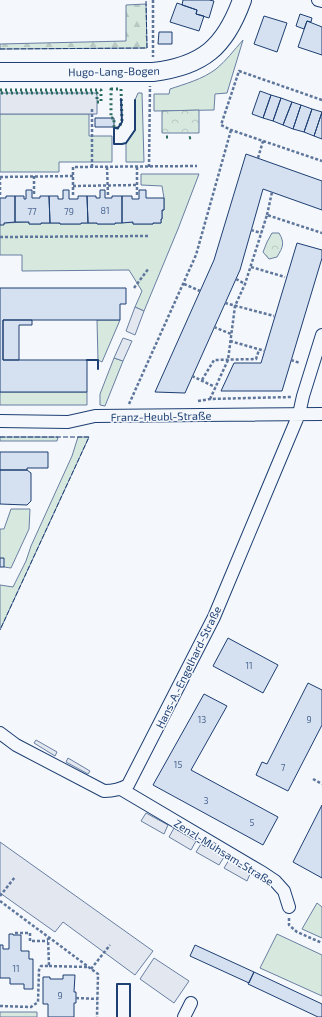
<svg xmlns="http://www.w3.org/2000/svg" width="322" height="1017" font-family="'Exo 2',sans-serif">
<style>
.grass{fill:#d7e8df;stroke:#687fa3}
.forest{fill:url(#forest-firs);stroke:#687fa3}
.park{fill:url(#park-crowns);stroke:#687fa3}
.parking{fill:#e3e8f0;stroke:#687fa3}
.building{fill:#d5e0f0;stroke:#1d3f73}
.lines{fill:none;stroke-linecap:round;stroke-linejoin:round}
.street-casing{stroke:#1d3f73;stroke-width:14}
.secondary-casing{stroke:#1d3f73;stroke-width:20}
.path{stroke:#5e769c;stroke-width:2.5;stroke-dasharray:3 2;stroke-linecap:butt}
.street{stroke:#f4f7fb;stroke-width:12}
.secondary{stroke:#f4f7fb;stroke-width:18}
.hedge{stroke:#2c6c60;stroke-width:3;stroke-dasharray:2 3;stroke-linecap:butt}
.fence{stroke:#1d3f73;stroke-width:1;stroke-dasharray:5 2;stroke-linecap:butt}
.wall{stroke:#1d3f73;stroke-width:2}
.labels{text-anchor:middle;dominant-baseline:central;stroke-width:3;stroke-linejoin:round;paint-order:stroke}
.number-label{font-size:9px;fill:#4b6792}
.street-label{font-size:11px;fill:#1d3f73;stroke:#f4f7fb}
</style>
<defs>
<pattern id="forest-firs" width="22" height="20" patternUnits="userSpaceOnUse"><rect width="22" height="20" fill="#d7e8df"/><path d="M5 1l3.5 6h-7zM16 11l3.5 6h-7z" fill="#b8c8c3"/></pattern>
<pattern id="park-crowns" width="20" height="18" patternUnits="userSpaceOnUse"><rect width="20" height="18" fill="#d7e8df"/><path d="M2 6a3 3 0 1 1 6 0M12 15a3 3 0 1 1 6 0" fill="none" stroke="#b8c8c3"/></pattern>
</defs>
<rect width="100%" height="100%" fill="#f4f7fb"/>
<!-- grass -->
<path class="grass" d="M243 40 227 93 215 94 214 110 154 111V94H169L170 89C185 84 203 79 216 69 226 61 234 50 243 40Z
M138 93H142L144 162H126V143L135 130V100Z
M0 114H89V136H112V162H59V172H0Z
M141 174H199L178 229 144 311 135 307 142 291 129 270 22 271V255H0V225L4 223 29 222V224H41V223H60V224H80L81 223H97L98 224H115V223L133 222V224H153V223H161V219H162V210H164V198L162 186 141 185Z
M97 320H120L102 362 98 360Z
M114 358 123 361 105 406 100 405V394Z
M0 392H87V405H0Z
M0 437H58L57 441H0Z
M78 437H89L0 630V585L13 587 26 561 31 546 72 456Z
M11 509H30L29 529 11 568 4 567 0 558V529H4Z
M317 903 322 907V938L302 929Z
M277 934 322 955V996L260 968Z
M0 1012H37V1017H0Z"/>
<!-- forest -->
<path class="forest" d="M146 4 147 48 0 49V44L126 41V5Z"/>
<!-- park -->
<path class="park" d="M199 110V133H162V111Z
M272 233H279C285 243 283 247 277 257L269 259 263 252 267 242Z"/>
<!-- parking -->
<path class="parking" d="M0 93H97V114H0Z
M135 307 144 311 135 335 126 331Z
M123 338 132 341 123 361 114 358Z
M36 740 57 752 55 756 34 743Z
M68 758 90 771 88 774 66 762Z
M146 813 168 825 164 834 141 821Z
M174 828 196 841 191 850 169 837Z
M0 842 153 951 135 975 63 922 55 932 0 893Z
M201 844 224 857 219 865 196 852Z
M229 860 251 872 247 881 224 868Z
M154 958 189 981 174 1003 140 979Z"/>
<!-- building -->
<path class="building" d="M183 0H209L214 1 209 18 196 14 197 10 182 5Z
M177 3 197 10 196 14 204 16 199 31 170 22Z
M300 14 312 18 311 22 307 21 304 29 296 26Z
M264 16 287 23 277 52 254 44Z
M307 21 322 27V55L298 47Z
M159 32H172V44H158Z
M260 91 271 95 263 118 252 114Z
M271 95 281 98 273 121 263 118Z
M281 98 292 102 283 125 273 121Z
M292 102 301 105 293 129 283 125Z
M301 105 312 109 304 132 293 129Z
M312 109 322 112 314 136 304 132Z
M322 112V139L314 136Z
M95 118H114V127H95Z
M246 154 322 181V210L263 189 240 270 185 393 155 392 214 260Z
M26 190H32V198H40V196H49L50 223H41V224H29V222H15V196H24V199H26Z
M63 190H69V199H78V196H87L88 223H81V224H60V223H50L49 196H58V199H63Z
M100 190H105V198H112V196H122V223H115V224H97V223H88L87 196H96V198H100Z
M139 190H146V198H164V210H162V219H161V223H153V224H133V222L122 223V196H132V199H139Z
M6 196H15V222L4 223V225H0V198H6Z
M297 243 322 250V258L282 391H221L234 363H261Z
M0 288H126V304H120V320H3V360H87V392H0Z
M3 320H32V325H19V360H3Z
M0 452H48V468H27V470H0Z
M0 470H27L31 473V501L27 505 0 504Z
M0 558H4V567H0Z
M228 638 278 665 263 693 213 666Z
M308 683 322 690V725L288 791 256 775 262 762 267 764Z
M204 694 227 706 191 770 278 817 263 845 153 785Z
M322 805V878L293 862Z
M9 934H13V935H21V951H29V959H33V989H24V984H10V978H0V945H3V949H9Z
M195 945 254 972 249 983 190 956Z
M254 972 322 1004V1017H318L248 984Z
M63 975H75L74 992H76V1003H74V1017H48V1004H43V977H50V979H63Z"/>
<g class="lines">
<defs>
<path id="street" d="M318 0 322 1
M0 421 68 422 95 416 322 414
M0 733 16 745 104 791C113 791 120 790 128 785L214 617 299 414 303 396 322 335
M121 789 263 873 275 881 284 891 289 907
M184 1017 191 1003"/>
<path id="secondary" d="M0 72H153C203 66 225 47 242 0"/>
</defs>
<!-- street casing -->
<use href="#street" class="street-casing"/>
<!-- secondary casing -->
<use href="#secondary" class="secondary-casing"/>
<!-- path -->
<path class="path" d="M153 0V57
M322 100 239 71 221 125 231 130 322 161
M92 109V167
M258 158 263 141
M107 167 108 196
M137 167V196
M149 167 150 86
M34 176V196
M0 177 73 176
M0 177V195
M73 186 137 185
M73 195V167L197 166
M267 215 272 192
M251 230 261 233
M0 237 148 236
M251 267 285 277
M236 279 245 284
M184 284 200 291
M134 288 149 268
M225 303 274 316
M214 327 231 334
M230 341 265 351
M291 360 300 363
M192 376 215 387
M202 380 214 360 256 359 259 350
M210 399 228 360 235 306 245 284 267 215 322 233
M198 401 210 399 291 397
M129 404 196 255 231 130
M313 779 322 784
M0 896 15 877
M0 901 98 974 97 1017
M289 918V925L297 932 322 943
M15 933H30V941H48
M49 966 88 967
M91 969 110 945
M76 998 98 999
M0 1006 31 1007 38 1002 39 970 41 966H49L48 938"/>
<!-- street -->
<use href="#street" class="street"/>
<!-- secondary -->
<use href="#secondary" class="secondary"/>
<!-- hedge -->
<path class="hedge" d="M111 89H121L122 122 118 128H114V118H111Z
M0 90H101V102H97V93H0
M166 137H169
M189 138 193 137"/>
<!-- fence -->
<path class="fence" d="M0 49 147 48 146 0
M0 437H89L0 630"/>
<!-- wall -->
<path class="wall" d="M121 99 122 122 118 128H114V144H122L126 143 135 130V100
M87 360H98V369
M117 1017V984H130V1017"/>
</g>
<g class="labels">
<!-- number labels -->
<g class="number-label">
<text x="105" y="210">81</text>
<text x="32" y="211">77</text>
<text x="69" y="211">79</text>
<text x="249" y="665">11</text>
<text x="202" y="719">13</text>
<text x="309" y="719">9</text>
<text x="178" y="764">15</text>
<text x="283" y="767">7</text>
<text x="206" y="800">3</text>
<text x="252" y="822">5</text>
<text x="16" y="968">11</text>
<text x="60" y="995">9</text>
</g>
<!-- street labels -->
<g class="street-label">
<text transform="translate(114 71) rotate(-1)">Hugo-Lang-Bogen</text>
<text transform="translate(161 416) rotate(-1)">Franz-Heubl-Straße</text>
<text transform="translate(188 667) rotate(-64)">Hans-A.-Engelhard-Straße</text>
<text transform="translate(224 852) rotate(32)">Zenzl-Mühsam-Straße</text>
</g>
</g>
</svg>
